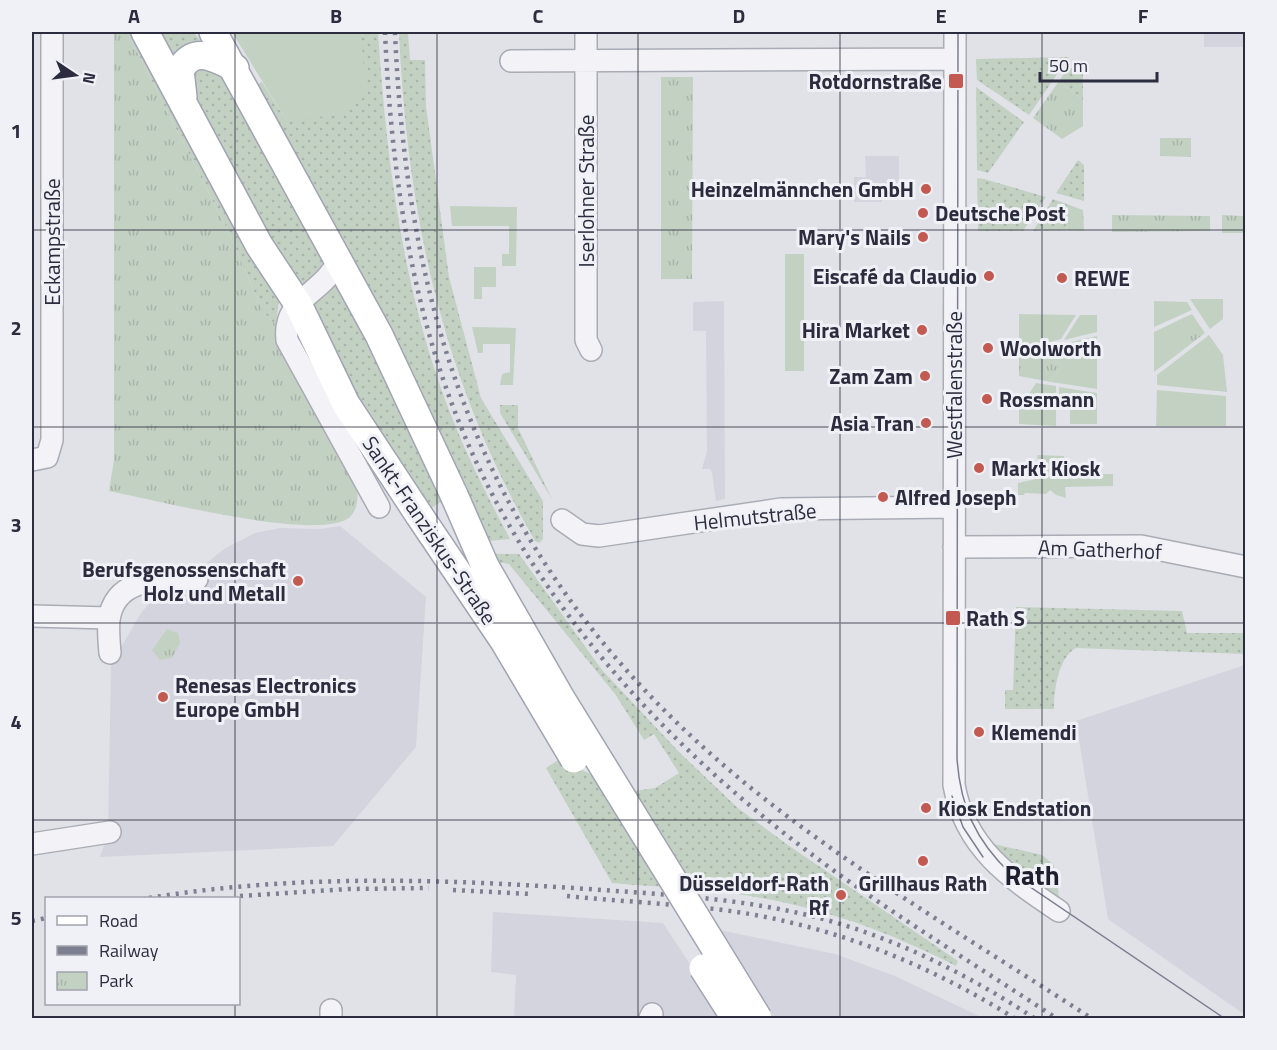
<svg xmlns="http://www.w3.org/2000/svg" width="1277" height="1050" font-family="'Titillium Web',sans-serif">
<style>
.built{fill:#d3d4dd}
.grass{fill:url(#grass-dots)}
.park{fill:url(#park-tufts)}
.garden{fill:#c3d1c3}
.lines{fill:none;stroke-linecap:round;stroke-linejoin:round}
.minor-casing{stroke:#aaacb5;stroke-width:24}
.major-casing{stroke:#a1a4b3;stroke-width:30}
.minor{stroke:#f3f3f7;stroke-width:21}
.major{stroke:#fff;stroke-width:27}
.tram{stroke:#7c7f90;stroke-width:1.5}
.rail{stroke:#7c7f90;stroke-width:4.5;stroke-dasharray:3 6;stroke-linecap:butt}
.major-bridge-casing{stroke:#a1a4b3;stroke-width:30;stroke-linecap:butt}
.major-bridge{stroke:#fff;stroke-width:27}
.grid{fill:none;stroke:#2b2d3e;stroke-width:1.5;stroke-opacity:0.55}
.poi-dot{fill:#c25a51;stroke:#f0f1f6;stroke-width:2}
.labels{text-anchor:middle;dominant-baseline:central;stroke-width:6;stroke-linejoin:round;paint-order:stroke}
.poi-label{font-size:21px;font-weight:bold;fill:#2b2d3e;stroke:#f0f1f6;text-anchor:start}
.street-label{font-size:21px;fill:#2b2d3e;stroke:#f0f1f6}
.district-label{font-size:27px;font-weight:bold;fill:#1d1f2f;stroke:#f0f1f6}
.neatline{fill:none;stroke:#2b2d3e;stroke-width:2}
.grid-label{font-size:20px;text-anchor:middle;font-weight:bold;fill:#2b2d3e}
</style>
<defs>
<pattern id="grass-dots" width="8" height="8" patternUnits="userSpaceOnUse" patternTransform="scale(1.5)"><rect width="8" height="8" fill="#c3d1c3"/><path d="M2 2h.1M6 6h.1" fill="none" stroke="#a8b4a9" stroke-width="1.8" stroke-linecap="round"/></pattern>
<pattern id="park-tufts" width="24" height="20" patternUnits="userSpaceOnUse" patternTransform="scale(1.5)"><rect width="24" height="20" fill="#c3d1c3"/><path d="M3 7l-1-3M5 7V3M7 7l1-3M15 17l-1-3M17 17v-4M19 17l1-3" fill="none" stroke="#a8b4a9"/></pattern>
</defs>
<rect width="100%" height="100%" fill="#e1e2e8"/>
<!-- built -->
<path class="built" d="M1204 32H1245V47H1204Z
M865 156H899V188H882V202H854V177H866Z
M724 301 725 499 716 501 712 472 710 469H702L707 451 706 331H693V302Z
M340 526 426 597 416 747 333 846 100 857 108 834 111 664 141 613 163 588 196 572 224 549 255 533 280 528 320 529Z
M1245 665H1246L1245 1015 1108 919 1076 721Z
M493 912 663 923 725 1018H514L516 975 491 972Z
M715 929 835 954 895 976 983 1018H772Z"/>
<!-- grass -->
<path class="grass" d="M127 32H135L279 299 276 325 263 312 229 233Z
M153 32H193L203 43 174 63Z
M341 32H378C386 154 401 277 443 394 461 444 485 492 510 539L489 541 254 86 262 82 286 120Z
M399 32H408L410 60H425L426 106 449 277 481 398 543 501V539L539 543 535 541C443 380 407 216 399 32Z
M1069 57 1029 115 977 80 976 59Z
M214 62 332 260 302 298 184 92 183 70Z
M1068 68H1083V100L1059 81Z
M976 87 1024 122 988 173 977 170Z
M1078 160 1084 165V201L1056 193Z
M977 178 984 179 1046 197 1023 231H978Z
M1053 199 1061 202 1067 230 1033 231Z
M334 271 448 498 422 513 304 303Z
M500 405H518V428L553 501 500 413Z
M440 553 519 554 602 670 680 753 739 809 788 845 958 961 956 966C881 928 815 905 731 893 691 887 652 887 612 883L546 768 560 759 627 792 655 788 679 773 654 734 644 740 615 694 509 564Z
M1016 607 1182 611 1187 633H1245V654L1076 648C1058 658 1054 690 1054 709H1005V690H1013Z
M989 843 1042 855 1054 865 1059 897 1062 899 1058 902 1023 877Z"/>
<!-- park -->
<path class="park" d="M114 32H127L229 233 263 312 276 325 278 343 357 486C358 497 358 509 350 517 321 543 151 499 109 491L114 460Z
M661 77H693L692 279H661Z
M1059 81 1083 100V126L1062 139 1033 118Z
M1160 138H1191V157L1160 156Z
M1061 202 1083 210 1084 231 1067 230Z
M1112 215 1210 216V231L1112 232Z
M1222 215 1245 216V233H1222Z
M1192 314 1205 333 1183 350V318Z
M1055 346 1048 357 1062 365 1051 382 1019 376V355Z
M167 629 178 633 180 643 172 658 160 660 152 650Z"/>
<!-- garden -->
<path class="garden" d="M232 32H341L362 42 366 96 340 115 286 120Z
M450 206 517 207 516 266H502V254H509V226H452Z
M785 254H804V371H785Z
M474 267H496V287H482V299H474Z
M1190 299H1223V319L1210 329Z
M1154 301 1187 302 1192 310 1154 327Z
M1019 314 1076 315 1061 339 1019 351Z
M1080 315H1097V332L1064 340Z
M1183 318V350L1154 372V332Z
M472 327 516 328 513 385H500L502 374 510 372V344H483V353H478Z
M1209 335 1223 355 1227 392 1157 385V375Z
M1097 336V389L1051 382 1062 365 1051 359 1063 344Z
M1036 383 1056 386V426L1019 424V409Z
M1059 387 1097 393V424H1070V409H1059Z
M1157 390 1226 396V426H1156Z
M1037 455 1064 456 1065 465H1089V474H1113V486L1065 487 1066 498 1056 495 1050 490 1046 494 1025 493 1024 495H1018V483L1040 478Z"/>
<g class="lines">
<defs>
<path id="minor" d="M586 32V340L591 350
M955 32 954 785C965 848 1010 878 1059 911
M511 61 954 59
M338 260C325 294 282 297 287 340L379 507
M32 460 47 457 52 440V32
M562 520 582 534 599 536 781 509 954 507
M954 547 1141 546 1246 567
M32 616 109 618
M110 653C109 642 108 630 109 620 115 575 164 580 197 579
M32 844 110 832
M331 1010V1018
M650 1018 652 1014"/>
<path id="major" d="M145 32 259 245 298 304 346 404 419 515
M213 32 379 335 454 495
M183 97 180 70C194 45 215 58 235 68"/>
</defs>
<!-- minor casing -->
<use href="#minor" class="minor-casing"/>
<!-- major casing -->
<use href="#major" class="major-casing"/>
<!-- minor -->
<use href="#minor" class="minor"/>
<!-- major -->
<use href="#major" class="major"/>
<!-- tram -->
<path class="tram" d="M958 32 957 758C960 806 976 841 1011 874L1224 1018
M952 796 963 827 983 857"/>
<!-- rail -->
<path class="rail" d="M385 32C391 169 411 311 466 439 529 586 636 712 759 813 852 890 956 952 1056 1018
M395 32C408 344 500 583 746 784 853 871 976 943 1091 1018
M453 890 531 894
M240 896 348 889 429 888
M567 896C626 902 686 904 744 913 840 929 932 966 1014 1018
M149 898C295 874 441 879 588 889 672 895 757 899 837 923 908 944 973 978 1034 1018
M32 921 46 918"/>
<defs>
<path id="major-bridge" d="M454 495 485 566 559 695 758 1018
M419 515 504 641 574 759
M703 968 735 1018"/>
</defs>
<!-- major-bridge casing -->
<use href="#major-bridge" class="major-bridge-casing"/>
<!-- major-bridge -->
<use href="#major-bridge" class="major-bridge"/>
</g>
<!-- grid -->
<path class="grid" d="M235 32V898M437 32V1018M638 32V1018M840 32V1018M1042 32V1018M32 230H1246M32 427H1246M32 623H1246M32 820H1246M235 1004V1018"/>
<!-- markers -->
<g class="poi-dot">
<rect x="948" y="73" width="16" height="16" rx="3"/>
<circle cx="926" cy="189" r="6"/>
<circle cx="923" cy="213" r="6"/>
<circle cx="923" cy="237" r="6"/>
<circle cx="989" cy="276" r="6"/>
<circle cx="1062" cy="278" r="6"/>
<circle cx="922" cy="330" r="6"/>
<circle cx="988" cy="348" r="6"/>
<circle cx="925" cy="376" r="6"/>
<circle cx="987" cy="399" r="6"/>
<circle cx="926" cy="423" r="6"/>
<circle cx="979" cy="468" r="6"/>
<circle cx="883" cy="497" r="6"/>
<circle cx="298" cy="581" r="6"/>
<rect x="945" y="610" width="16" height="16" rx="3"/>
<circle cx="163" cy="697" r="6"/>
<circle cx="979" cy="732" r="6"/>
<circle cx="926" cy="808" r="6"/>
<circle cx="923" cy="861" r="6"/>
<circle cx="841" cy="895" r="6"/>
</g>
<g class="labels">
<!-- poi labels -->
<g class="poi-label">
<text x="942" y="81" text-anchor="end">Rotdornstraße</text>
<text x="914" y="189" text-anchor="end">Heinzelmännchen GmbH</text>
<text x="935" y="213">Deutsche Post</text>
<text x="911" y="237" text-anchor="end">Mary's Nails</text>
<text x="977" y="276" text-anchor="end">Eiscafé da Claudio</text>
<text x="1074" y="278">REWE</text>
<text x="910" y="330" text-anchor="end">Hira Market</text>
<text x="1000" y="348">Woolworth</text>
<text x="913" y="376" text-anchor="end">Zam Zam</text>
<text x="999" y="399">Rossmann</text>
<text x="914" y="423" text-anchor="end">Asia Tran</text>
<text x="991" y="468">Markt Kiosk</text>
<text x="895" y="497">Alfred Joseph</text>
<text x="286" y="569" text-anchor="end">Berufsgenossenschaft<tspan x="286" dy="24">Holz und Metall</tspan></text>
<text x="966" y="618">Rath S</text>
<text x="175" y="685">Renesas Electronics<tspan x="175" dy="24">Europe GmbH</tspan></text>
<text x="991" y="732">Klemendi</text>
<text x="938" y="808">Kiosk Endstation</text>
<text x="829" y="883" text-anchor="end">Düsseldorf-Rath<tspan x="829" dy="24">Rf</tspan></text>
<text x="923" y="883" text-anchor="middle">Grillhaus Rath</text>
</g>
<!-- street labels -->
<g class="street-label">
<text transform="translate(586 191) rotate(-90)">Iserlohner Straße</text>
<text transform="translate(52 242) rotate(-90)">Eckampstraße</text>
<text transform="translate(954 385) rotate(-90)">Westfalenstraße</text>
<text transform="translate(755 516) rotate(-6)">Helmutstraße</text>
<text transform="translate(430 530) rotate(56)">Sankt-Franziskus-Straße</text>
<text transform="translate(1100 549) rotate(2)">Am Gatherhof</text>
</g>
<!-- district labels -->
<g class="district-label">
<text x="1032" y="874">Rath</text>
</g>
</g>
<!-- border -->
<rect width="1277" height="1050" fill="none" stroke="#f0f1f6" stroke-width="66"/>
<!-- legend -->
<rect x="45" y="897" width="195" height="108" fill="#f0f1f6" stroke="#a1a3ac" stroke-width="1.5"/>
<rect x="57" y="916" width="30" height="9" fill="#ffffff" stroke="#a1a3ac" stroke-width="1.5"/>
<text x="99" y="927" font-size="18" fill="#2b2d3e">Road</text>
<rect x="57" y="946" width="30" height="9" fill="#7c7f90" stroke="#a1a3ac" stroke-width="1.5"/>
<text x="99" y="957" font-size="18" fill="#2b2d3e">Railway</text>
<rect x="57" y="972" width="30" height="18" fill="url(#park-tufts)" stroke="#a1a3ac" stroke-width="1.5"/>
<text x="99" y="987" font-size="18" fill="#2b2d3e">Park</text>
<!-- north arrow -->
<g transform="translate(75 75) rotate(103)" stroke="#f0f1f6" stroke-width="4.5" paint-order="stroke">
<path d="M0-4.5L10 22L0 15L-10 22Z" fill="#2b2d3e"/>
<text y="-9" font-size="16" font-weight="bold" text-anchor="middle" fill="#2b2d3e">N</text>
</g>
<!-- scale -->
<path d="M1040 72v9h117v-9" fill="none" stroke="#2b2d3e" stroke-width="3"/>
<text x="1049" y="72" font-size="18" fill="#2b2d3e" stroke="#f0f1f6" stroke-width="4.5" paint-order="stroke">50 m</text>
<rect x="33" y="33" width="1211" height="984" class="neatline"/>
<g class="grid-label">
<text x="134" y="23">A</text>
<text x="336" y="23">B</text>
<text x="538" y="23">C</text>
<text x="739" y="23">D</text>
<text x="941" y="23">E</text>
<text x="1143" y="23">F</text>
<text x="16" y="138">1</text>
<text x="16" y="335">2</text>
<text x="16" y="532">3</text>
<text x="16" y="729">4</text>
<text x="16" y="925">5</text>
</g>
</svg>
